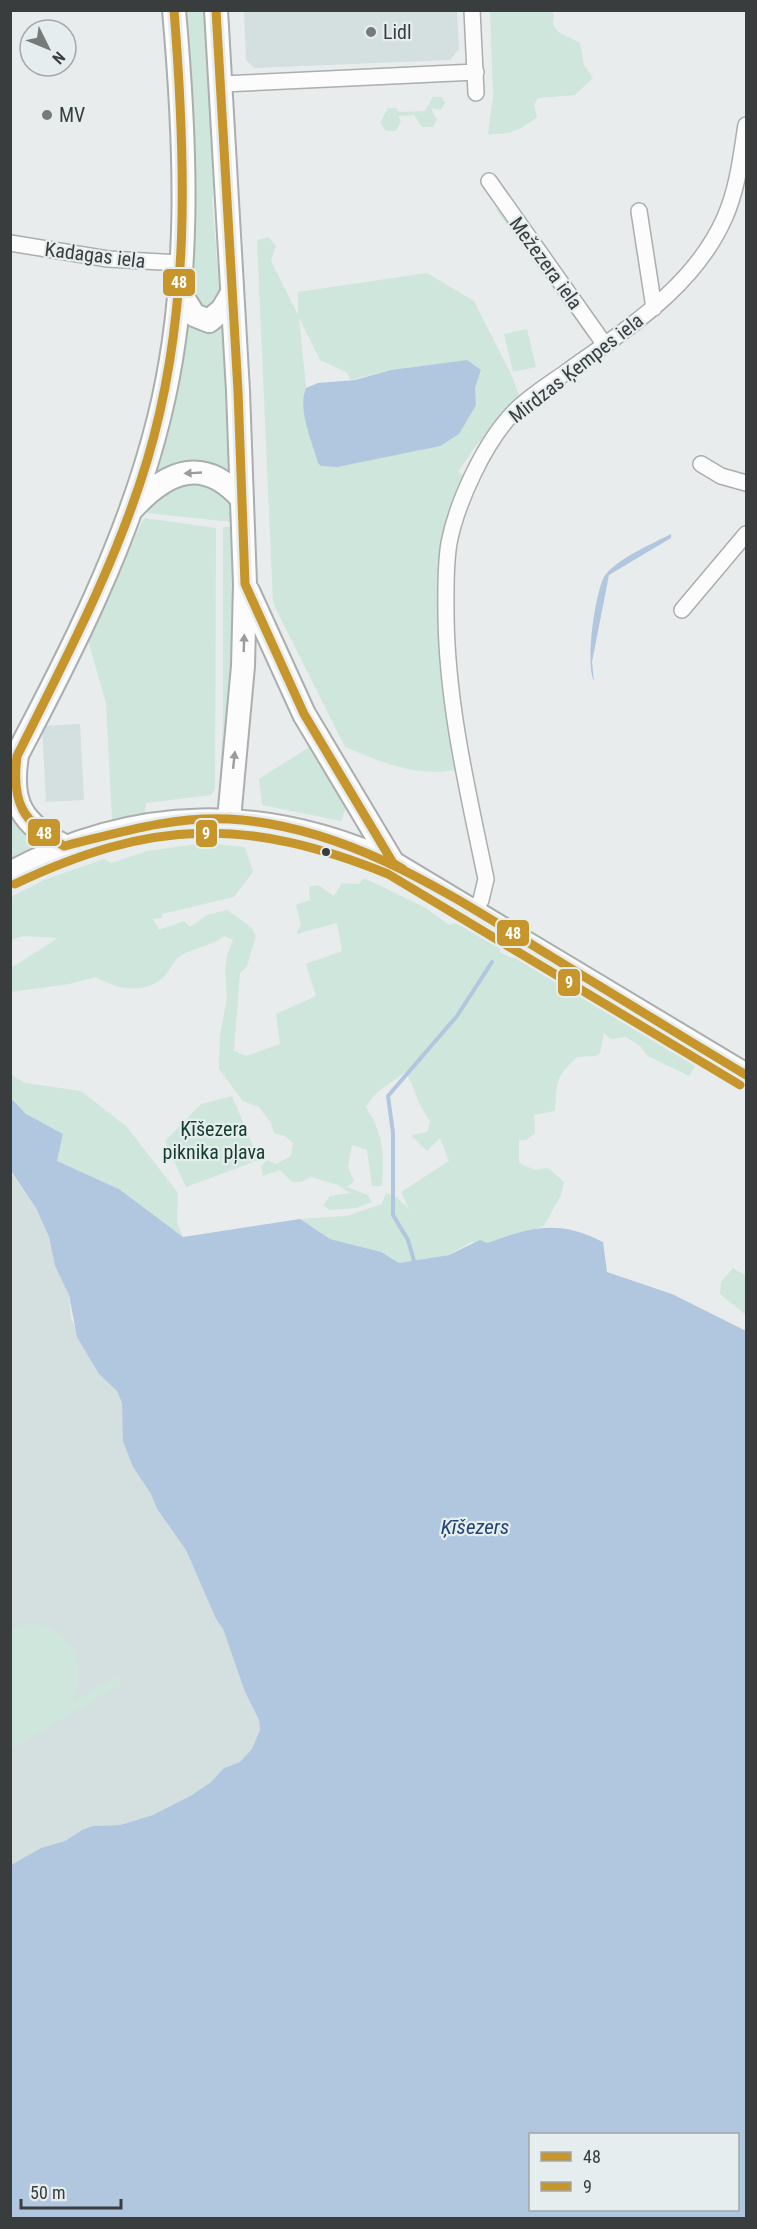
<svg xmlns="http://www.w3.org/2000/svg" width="757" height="2229" font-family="'Roboto Condensed',sans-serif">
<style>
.built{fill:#d4dfe0}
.green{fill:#cee6db;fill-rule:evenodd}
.water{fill:#b1c6df;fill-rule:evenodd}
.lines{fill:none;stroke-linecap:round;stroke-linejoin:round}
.stream{stroke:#b1c6df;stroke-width:4}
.street-casing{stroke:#abaeae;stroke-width:18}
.secondary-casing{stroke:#abaeae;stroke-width:26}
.street{stroke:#fcfcfc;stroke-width:15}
.secondary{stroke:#fcfcfc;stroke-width:22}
.bus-1-casing{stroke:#e6edee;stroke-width:14}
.bus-2-casing{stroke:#e6edee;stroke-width:14}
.bus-1{stroke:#c6962d;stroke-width:9}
.bus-2{stroke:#c6962d;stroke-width:9}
.oneway{fill:#9b9c9d}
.poi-dot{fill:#777a7b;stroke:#e6edee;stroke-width:2}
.bus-dot{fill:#3a3d3e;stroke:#e6edee;stroke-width:2}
.labels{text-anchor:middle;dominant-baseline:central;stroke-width:4.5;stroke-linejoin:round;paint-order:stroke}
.poi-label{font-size:20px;fill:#3a3d3e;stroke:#e6edee;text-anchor:start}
.street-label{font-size:20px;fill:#3a3d3e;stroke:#e6edee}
.park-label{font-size:20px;fill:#153d2d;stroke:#e6edee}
.water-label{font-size:21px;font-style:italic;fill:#1f4372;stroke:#e6edee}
.line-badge{stroke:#e6edee;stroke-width:2}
.badge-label{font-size:16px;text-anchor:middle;font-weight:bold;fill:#fff}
</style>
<rect width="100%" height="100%" fill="#e8ecec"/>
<!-- built -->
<path class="built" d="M244 11H457L459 49 450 60 254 68 246 60Z
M80 724 84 800 46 802 42 726Z
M10 1171 36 1208 49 1237 55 1266 69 1295 71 1318 99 1374 117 1391 122 1403 123 1427 133 1467 151 1494 157 1509 186 1550 216 1619 223 1629 245 1692 259 1720 260 1730 252 1750 240 1762 224 1768 211 1782 192 1795 153 1815 120 1825 93 1826 82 1830 65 1841 41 1848 11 1865Z"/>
<!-- green -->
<path class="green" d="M183 11H207L218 161 212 199 220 300 214 311 193 303Z
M490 11H551L554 14 553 25 558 32 580 43 584 65 593 78 575 95 538 98 534 105 537 117C522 129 507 136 488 134L493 96Z
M433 97H442L445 103 441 110 431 108 437 120 433 127H422L414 115 398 116 401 121 396 131H386L380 123 388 108H396L399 112 425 111Z
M495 208 500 211 588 331 590 340Z
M268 237 276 246 271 261 298 315V292L427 273 474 301 512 376 520 398 474 448 458 472 465 476 440 559 438 601 440 670 455 770C415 777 381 762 345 747L273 603 257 240ZM299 318 320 360 346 372 351 380 391 370 467 360 481 371 475 388V405L303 395 306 388Z
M185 322 218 327 225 325 233 474 219 468 150 478Z
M527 329 536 367 513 372 504 334Z
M199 477 231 500 232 522 147 513 158 497Z
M144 518 216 528 215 789 211 795 146 803 145 813 112 819 106 703 87 637Z
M223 527H232L233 670 222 788 219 792 223 723Z
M311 746 348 801 341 821 262 805 259 779Z
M10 809 43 843 11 861H10Z
M204 843 245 847 253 872 234 897 162 914V918L153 919 159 930 184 921 190 927 207 915 227 910 251 927 256 936 247 966 240 973 234 1051 246 1056 280 1044 276 1014 316 996 306 964 342 951 337 923 296 934 301 925 296 905 310 900 309 887 318 885 334 896 342 883 359 884 364 878 426 908 449 925 454 923 484 934 503 946 499 952 512 958H517C532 971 538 969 555 978 577 990 602 1014 624 1020L697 1063 689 1076 648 1056 640 1046 626 1037 611 1039 604 1033 600 1053 595 1056 577 1057C555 1078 557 1081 555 1111L534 1115 535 1133 526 1140H519V1163L535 1170 548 1168 564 1182 561 1195 544 1226 487 1244 471 1242 449 1255 399 1263 381 1252 330 1239 300 1219 347 1216 382 1204 386 1193 395 1196 409 1209 401 1192 449 1161 440 1138 427 1151 411 1135 427 1132 430 1121C417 1104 416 1089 405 1072 388 1086 379 1087 366 1107 384 1136 384 1152 382 1186H372L367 1150 352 1145 348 1167 354 1181 347 1187 368 1195 372 1202 356 1208 329 1210 323 1205 330 1196 350 1193 338 1185 311 1177 301 1182H292L280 1170 263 1176 261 1166 267 1160 276 1164 291 1156 293 1143 285 1136 274 1133 271 1123 259 1107 243 1101 219 1069 220 1036 227 997 225 970 227 955 233 940 224 936C211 947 197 946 182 955 175 958 172 967 167 973 149 996 118 990 96 977L69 984 11 992V968L58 938 23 936 11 940V897L44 880 104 859 111 863 147 851Z
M337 853 384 872 478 926C430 907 386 872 335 859Z
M10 1074 25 1083 81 1091 127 1127 178 1193 177 1223 183 1237 119 1189 57 1161 63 1134 26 1114 11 1097Z
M232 1096 259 1160 186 1187 165 1141 201 1104Z
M733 1268 746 1276V1315L720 1294 721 1282Z
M30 1622C73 1629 87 1664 73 1702L117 1676 122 1684 11 1749V1628Z"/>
<!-- water -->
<path class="water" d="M467 360 481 370 475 388 476 405 459 434 440 446 337 467 321 466 318 463C312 441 297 409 306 388L318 383 355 380 391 370Z
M671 534V538L609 575 592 662 594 681C585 664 595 594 604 577 614 560 654 543 671 534Z
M10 1097 26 1114 63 1134 57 1161 119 1189 183 1237 300 1219 330 1239 381 1252 399 1263 449 1255 480 1240 487 1243C532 1227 558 1219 603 1242L607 1272 672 1294 746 1331V2218H11V1865L41 1848 65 1841 82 1830 93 1826 120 1825 153 1815 192 1795 211 1782 224 1768 240 1762 252 1749 260 1730 259 1720 245 1692 223 1629 216 1619 186 1550 157 1509 151 1494 133 1467 123 1441 122 1403 117 1391 99 1374 77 1337 69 1295 55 1266 49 1237 36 1208 11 1171ZM530 2134H738V2210H530Z"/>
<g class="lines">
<!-- stream -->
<path class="stream" d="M414 1261 408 1240 393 1215V1133L388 1096 457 1016 492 962"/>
<defs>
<path id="street" d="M472 10 476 93
M222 84 476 72
M489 181 605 345
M639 211 654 308
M10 243 108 259 180 263
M701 464 721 476 746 483
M682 610 746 534
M474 910 481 900 486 879C468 792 447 705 446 616 446 592 445 567 449 543 457 502 485 441 515 411 530 396 548 385 565 373 626 329 694 288 725 217 738 187 741 156 746 125"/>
<path id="secondary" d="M216 10 238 391 245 584 243 666 229 819
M179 291 194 315 209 321 222 310 232 293
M133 508C168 470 204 456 242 499
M248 591 304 714 393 863
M17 756C9 804 22 823 64 846
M10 768C69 657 129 540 159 418 192 286 186 144 174 10
M10 873C135 805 265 804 393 863L746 1075"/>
</defs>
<!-- street casing -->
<use href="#street" class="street-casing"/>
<!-- secondary casing -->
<use href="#secondary" class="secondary-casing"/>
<!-- street -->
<use href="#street" class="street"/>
<!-- secondary -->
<use href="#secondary" class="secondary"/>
<defs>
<path id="bus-1" d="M174 10C186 162 191 314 147 461 116 564 65 660 17 756 11 804 23 822 64 846 118 833 173 816 229 819 350 826 452 896 552 957 616 996 681 1036 746 1075
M216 10 238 391 245 584 304 714 393 863 403 869"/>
<path id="bus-2" d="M15 884C152 819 247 817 388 874L740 1085"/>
</defs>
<!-- bus-1 casing -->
<use href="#bus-1" class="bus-1-casing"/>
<!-- bus-2 casing -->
<use href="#bus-2" class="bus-2-casing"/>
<!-- bus-1 -->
<use href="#bus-1" class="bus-1"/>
<!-- bus-2 -->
<use href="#bus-2" class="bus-2"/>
</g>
<!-- one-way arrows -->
<defs><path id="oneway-solid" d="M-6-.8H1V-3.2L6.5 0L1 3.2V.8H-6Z" transform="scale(1.5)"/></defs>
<g class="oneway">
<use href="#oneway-solid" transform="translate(193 473) rotate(177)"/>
<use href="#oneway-solid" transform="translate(244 643) rotate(-88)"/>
<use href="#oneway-solid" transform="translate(234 760) rotate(-84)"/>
</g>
<!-- markers -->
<g class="poi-dot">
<circle cx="371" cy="32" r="6"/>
<circle cx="47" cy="115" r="6"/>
</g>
<circle class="bus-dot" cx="326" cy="852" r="5"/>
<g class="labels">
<!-- poi labels -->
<g class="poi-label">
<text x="383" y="32">Lidl</text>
<text x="59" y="115">MV</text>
</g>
<!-- street labels -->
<g class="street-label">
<text transform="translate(95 255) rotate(7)">Kadagas iela</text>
<text transform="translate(546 263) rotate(54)">Mežezera iela</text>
<text transform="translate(576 368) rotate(-38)">Mirdzas Ķempes iela</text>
</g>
<!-- park labels -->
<g class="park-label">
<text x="214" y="1129">Ķīšezera<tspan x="214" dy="23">piknika pļava</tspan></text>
</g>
<!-- water labels -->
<g class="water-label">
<text x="475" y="1527">Ķīšezers</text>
</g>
</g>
<g class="line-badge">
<rect x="162" y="268" width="34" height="29" rx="6" fill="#c6962d"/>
<rect x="27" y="818" width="34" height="29" rx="6" fill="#c6962d"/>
<rect x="195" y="819" width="23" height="29" rx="6" fill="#c6962d"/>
<rect x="496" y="919" width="34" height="28" rx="6" fill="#c6962d"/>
<rect x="557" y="968" width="24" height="29" rx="6" fill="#c6962d"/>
</g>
<g class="badge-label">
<text x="179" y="288">48</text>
<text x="44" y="839">48</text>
<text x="206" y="839">9</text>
<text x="513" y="939">48</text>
<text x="569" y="988">9</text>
</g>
<!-- border -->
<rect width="757" height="2229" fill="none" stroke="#3a3d3e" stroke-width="24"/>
<!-- legend -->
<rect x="529" y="2133" width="210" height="78" fill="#e6edee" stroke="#a1a7a8" stroke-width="1.5"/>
<rect x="541" y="2152" width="30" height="9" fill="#c6962d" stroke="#a1a7a8" stroke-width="1.5"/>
<text x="583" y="2163" font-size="18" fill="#3a3d3e">48</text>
<rect x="541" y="2182" width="30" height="9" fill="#c6962d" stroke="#a1a7a8" stroke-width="1.5"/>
<text x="583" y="2193" font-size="18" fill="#3a3d3e">9</text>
<!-- north arrow -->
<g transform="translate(48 48) rotate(133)"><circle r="28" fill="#e6edee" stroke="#a1a7a8" stroke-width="1.5"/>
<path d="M0-4.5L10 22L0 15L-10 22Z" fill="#777a7b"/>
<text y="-9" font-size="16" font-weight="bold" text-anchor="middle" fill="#3a3d3e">N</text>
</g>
<!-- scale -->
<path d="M21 2199v9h100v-9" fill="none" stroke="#3a3d3e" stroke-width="3"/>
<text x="30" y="2199" font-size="18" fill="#3a3d3e" stroke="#e6edee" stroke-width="4.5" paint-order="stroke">50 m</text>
</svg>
